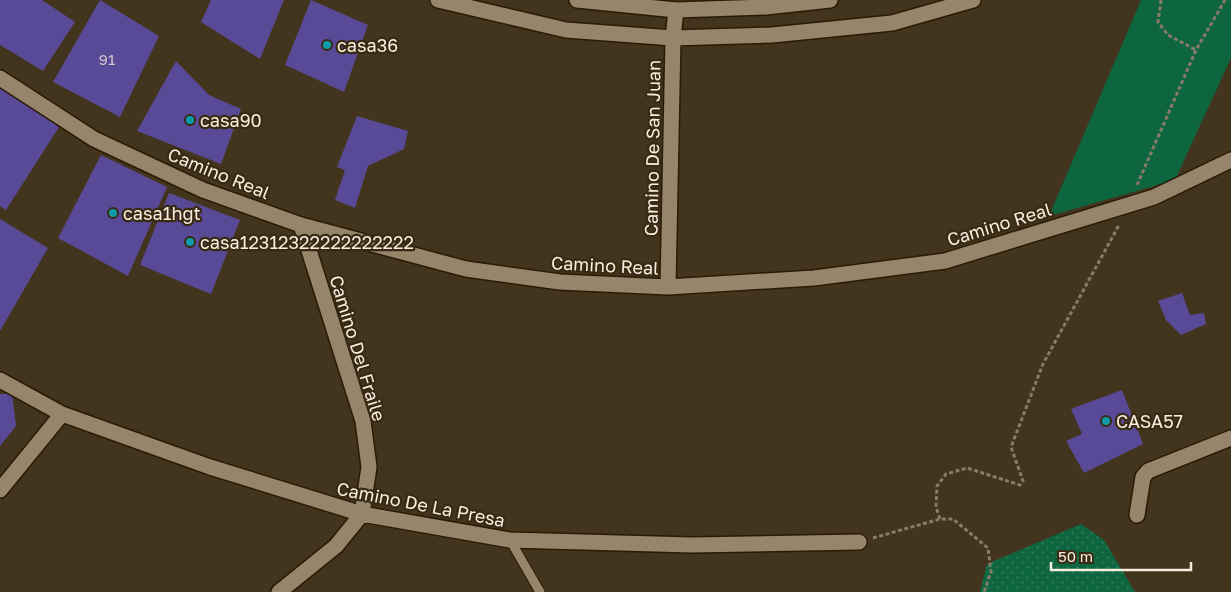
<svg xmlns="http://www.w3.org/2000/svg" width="1231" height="592" font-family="'Golos Text',sans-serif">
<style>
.grass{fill:url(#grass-dots)}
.park{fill:#0d6640}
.building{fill:#594a97}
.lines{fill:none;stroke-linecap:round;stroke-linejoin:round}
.service-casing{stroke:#291b05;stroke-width:11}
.minor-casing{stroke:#291b05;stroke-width:18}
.tertiary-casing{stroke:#291b05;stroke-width:18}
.path{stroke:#887b68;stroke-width:3;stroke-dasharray:4 2.5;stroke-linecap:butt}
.service{stroke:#96846b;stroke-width:9}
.minor{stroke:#96846b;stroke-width:15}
.tertiary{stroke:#96846b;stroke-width:15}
.culture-dot{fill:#0f9aa8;stroke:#392a13;stroke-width:2}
.labels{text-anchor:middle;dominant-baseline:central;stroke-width:4.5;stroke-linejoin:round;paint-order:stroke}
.number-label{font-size:15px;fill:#d0c5ce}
.poi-label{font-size:18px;fill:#f8eee0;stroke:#392a13;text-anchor:start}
.street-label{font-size:18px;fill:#f8eee0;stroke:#392a13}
</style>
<defs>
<pattern id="grass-dots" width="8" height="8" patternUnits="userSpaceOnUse" patternTransform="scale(1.25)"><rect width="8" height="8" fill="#0d6640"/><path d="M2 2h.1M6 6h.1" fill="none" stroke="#317c5b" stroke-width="1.8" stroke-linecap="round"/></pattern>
</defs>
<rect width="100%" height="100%" fill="#43341d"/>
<!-- grass -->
<path class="grass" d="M1081 524 1104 540 1135 592H980L987 564Z"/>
<!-- park -->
<path class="park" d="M1141 0H1231V58L1175 180 1049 216Z"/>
<!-- building -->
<path class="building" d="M0 0H42L75 22 43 71 0 45Z
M100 0 159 36 120 117 53 82Z
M211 0H284L260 59 201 22Z
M311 0 368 25 344 92 285 65Z
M176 61 209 95 241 109 221 164 137 131Z
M0 87 59 127 6 210 0 206Z
M357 116 408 131 404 149 368 166 355 208 335 200 345 170 337 167Z
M101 155 167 187 128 276 58 238Z
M169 193 240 220 211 294 140 265Z
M0 219 48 248 0 331Z
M1182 293 1190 315 1204 313 1206 324 1181 335 1166 320 1158 301Z
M1122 390 1143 444 1084 473 1066 441 1082 434 1071 409Z
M0 394H12L16 426 0 446Z"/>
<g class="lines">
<defs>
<path id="service" d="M510 540 540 592"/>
<path id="minor" d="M0 78 94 139 203 190 301 225 466 269 560 282 668 287 814 278 945 261 1154 197 1231 160
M668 287 673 38 676 10
M0 380 62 414 210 467 362 514 510 540 692 545 859 542
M0 490 62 414
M1137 515 1143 477 1148 471 1231 438
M279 592 336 546 362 514 369 467 363 421 301 225"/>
<path id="tertiary" d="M438 0 566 30 673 38 772 35 892 23 973 0
M577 0 676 10 766 7 830 0"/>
</defs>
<!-- service casing -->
<use href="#service" class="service-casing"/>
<!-- minor casing -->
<use href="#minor" class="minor-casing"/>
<!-- tertiary casing -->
<use href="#tertiary" class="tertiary-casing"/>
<!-- path -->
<path class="path" d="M1161 0 1158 22 1168 35 1196 50
M1137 185 1196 50 1225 0
M940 519 936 507 937 486 946 474 967 468 1020 485 1023 481 1011 447 1043 364 1119 225
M873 538 940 519H953L988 548 991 572 984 592"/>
<!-- service -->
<use href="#service" class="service"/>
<!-- minor -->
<use href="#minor" class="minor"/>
<!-- tertiary -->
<use href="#tertiary" class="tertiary"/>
</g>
<!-- markers -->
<g class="culture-dot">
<circle cx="327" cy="45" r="5"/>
<circle cx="190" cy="120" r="5"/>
<circle cx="113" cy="213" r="5"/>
<circle cx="190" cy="242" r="5"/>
<circle cx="1106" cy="421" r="5"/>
</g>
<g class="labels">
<!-- number labels -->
<g class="number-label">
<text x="107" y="59">91</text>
</g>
<!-- poi labels -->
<g class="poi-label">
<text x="337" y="45">casa36</text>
<text x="200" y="120">casa90</text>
<text x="123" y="213">casa1hgt</text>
<text x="200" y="242">casa12312322222222222</text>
<text x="1116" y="421">CASA57</text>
</g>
<!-- street labels -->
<g class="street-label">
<text transform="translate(652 148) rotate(-89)">Camino De San Juan</text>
<text transform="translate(219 173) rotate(22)">Camino Real</text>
<text transform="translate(999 224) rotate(-17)">Camino Real</text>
<text transform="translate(605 265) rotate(3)">Camino Real</text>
<text transform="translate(358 348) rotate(73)">Camino Del Fraile</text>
<text transform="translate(421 504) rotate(11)">Camino De La Presa</text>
</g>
</g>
<!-- scale -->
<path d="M1051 562v8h140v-8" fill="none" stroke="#f8eee0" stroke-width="2.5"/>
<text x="1058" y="562" font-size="15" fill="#f8eee0" stroke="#392a13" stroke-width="4" paint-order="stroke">50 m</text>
</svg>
